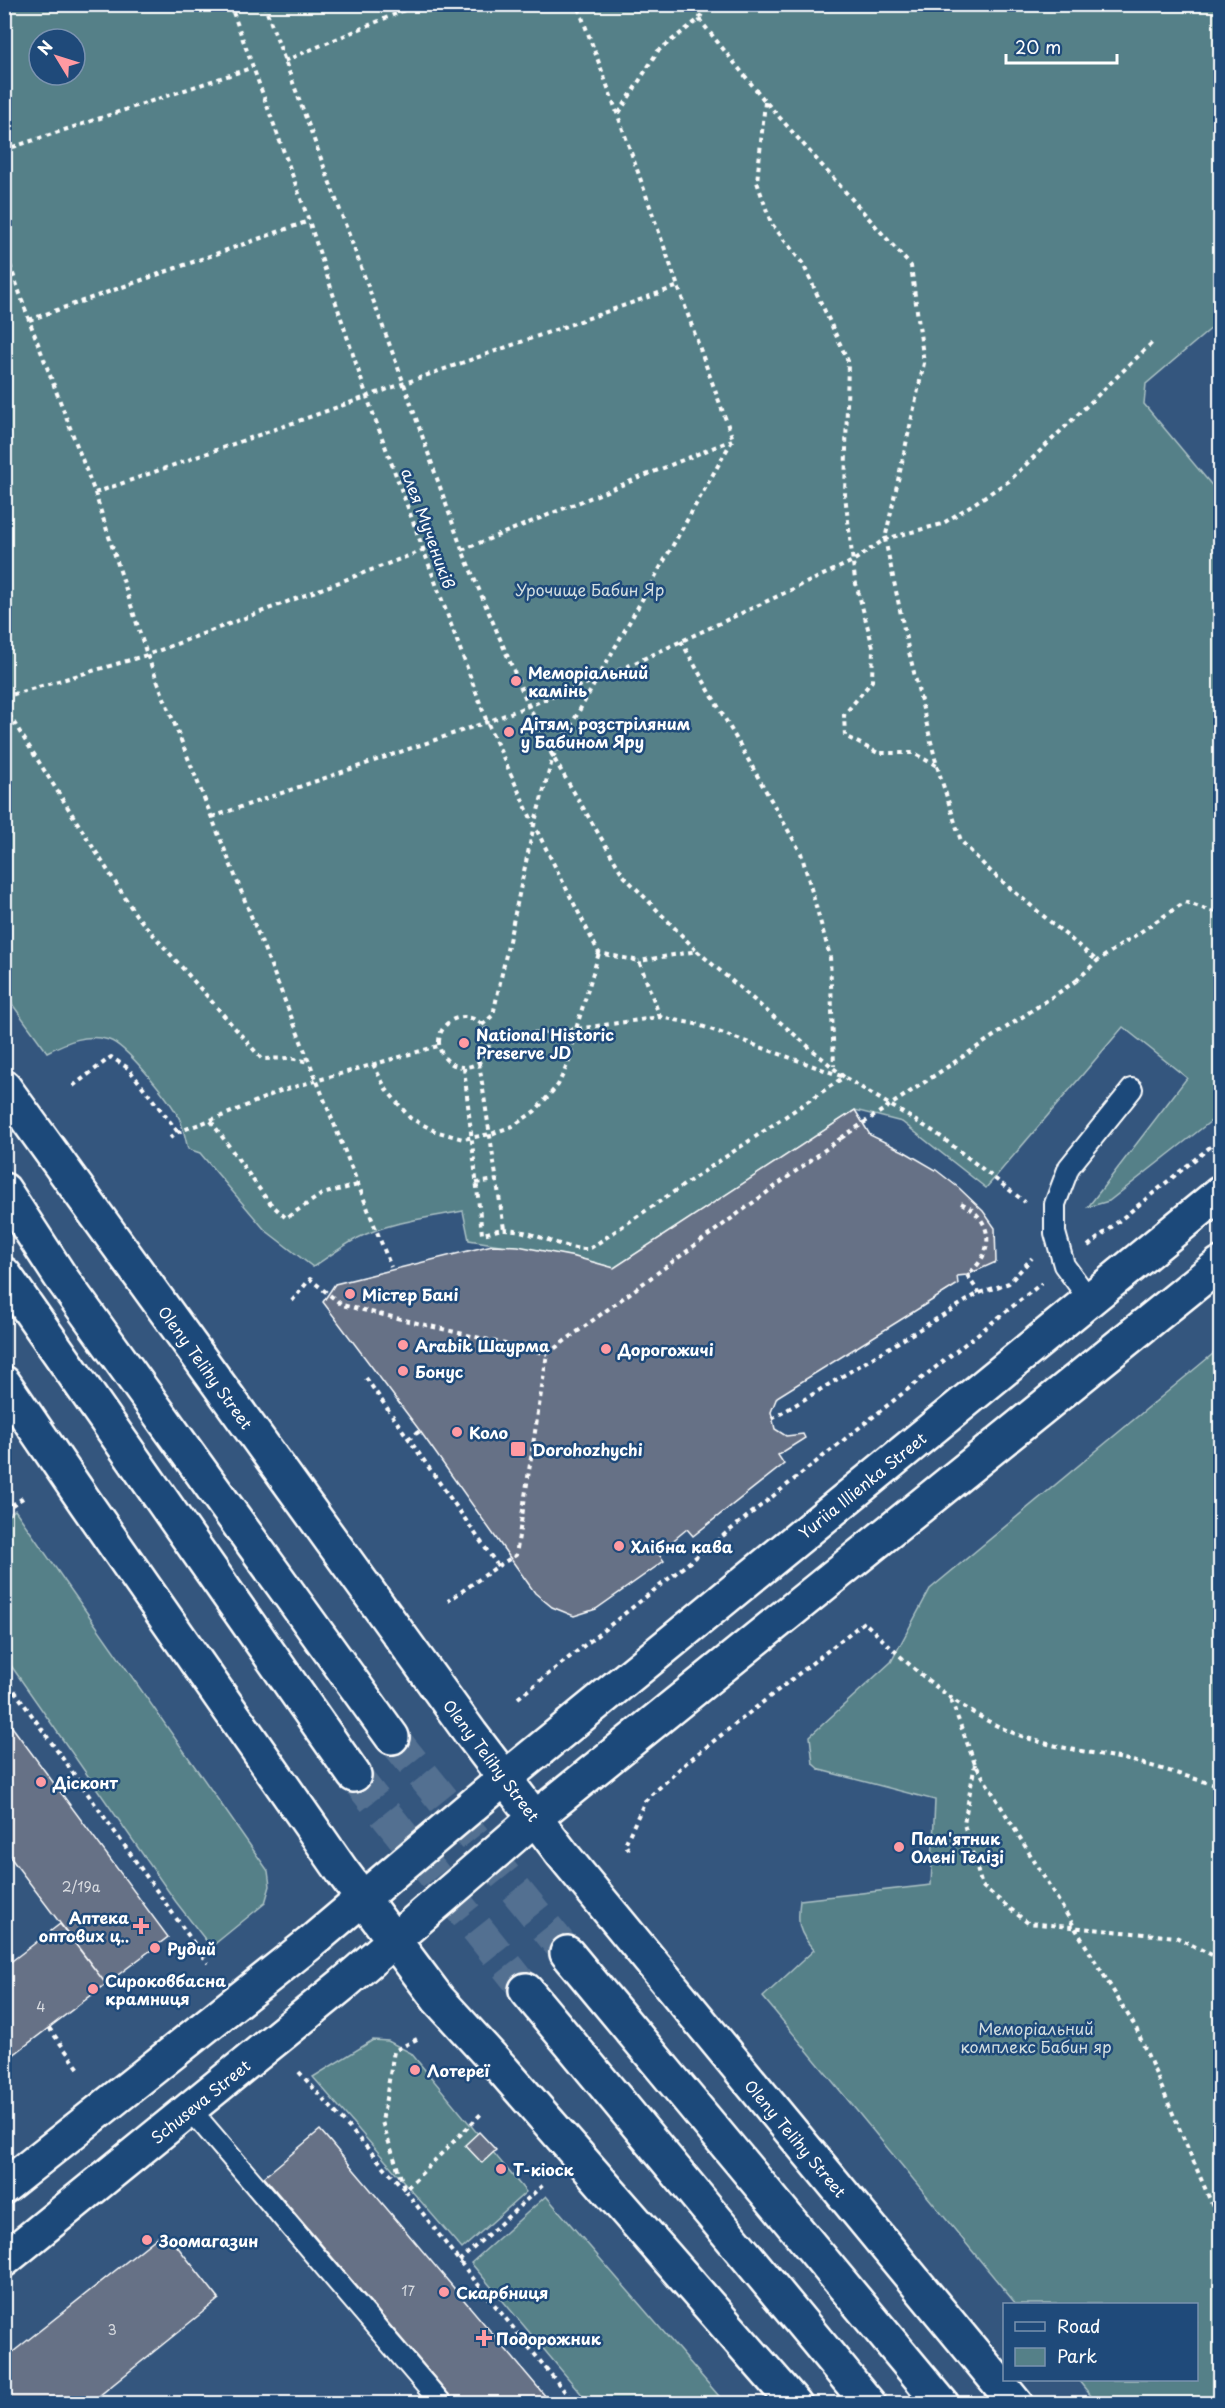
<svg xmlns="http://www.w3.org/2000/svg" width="1225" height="2408" font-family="'Playpen Sans',sans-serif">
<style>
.green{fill:#558088;stroke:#aac0c4;stroke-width:1.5;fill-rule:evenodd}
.building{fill:#667186;stroke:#fff;stroke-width:1.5}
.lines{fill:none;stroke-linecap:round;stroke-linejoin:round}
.primary-tunnel{stroke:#526f91;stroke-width:33;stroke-dasharray:33 16;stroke-linecap:butt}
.service-casing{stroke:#fff;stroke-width:24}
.secondary-casing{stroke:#fff;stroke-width:38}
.primary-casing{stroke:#fff;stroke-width:38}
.path{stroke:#fff;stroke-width:4;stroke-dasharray:4.5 4.5;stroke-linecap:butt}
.service{stroke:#1f4a7a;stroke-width:20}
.secondary{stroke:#1f4a7a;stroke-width:33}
.primary{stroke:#1f4a7a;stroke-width:33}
.path-bridge{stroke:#fff;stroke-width:4;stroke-dasharray:4.5 4.5;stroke-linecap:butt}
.poi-dot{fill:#ff9aa2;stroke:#1f4a7a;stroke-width:2}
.labels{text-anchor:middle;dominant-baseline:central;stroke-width:5;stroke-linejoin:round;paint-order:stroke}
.number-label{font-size:14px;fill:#d9dce1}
.street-label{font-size:16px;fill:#fff;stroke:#1f4a7a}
.park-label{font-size:16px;fill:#d4dfe1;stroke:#1f4a7a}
.poi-label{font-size:16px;font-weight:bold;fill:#fff;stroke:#1f4a7a;text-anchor:start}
</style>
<rect width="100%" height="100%" fill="#34567e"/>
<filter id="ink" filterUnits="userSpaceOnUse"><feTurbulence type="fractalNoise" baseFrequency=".0167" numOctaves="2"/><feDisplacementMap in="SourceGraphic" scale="12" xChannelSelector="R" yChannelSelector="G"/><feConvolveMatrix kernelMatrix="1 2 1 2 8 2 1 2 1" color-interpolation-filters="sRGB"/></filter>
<g filter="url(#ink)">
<!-- green -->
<path class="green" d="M4 5H1220V321L1146 384 1144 404 1220 495V1114L1109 1201 1088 1207 1187 1078 1123 1027 986 1188 902 1122 855 1110 614 1268 575 1257 469 1240 463 1211C427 1218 388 1222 356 1239 341 1247 327 1258 313 1267L265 1230 200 1153 188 1149C185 1138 183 1123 177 1114 167 1097 126 1045 109 1040 86 1033 67 1042 47 1052L4 993ZM39 39H75V75H39Z
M1220 1348V2403H1097L1078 2380H1196V2304H1016L763 1997 814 1950C798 1932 797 1924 800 1900L931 1885 935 1800 820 1770 813 1764 810 1736 891 1662 930 1589Z
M15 1510 268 1871 270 1886 265 1903 211 1947 176 1902 5 1657V1518Z
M373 2040 388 2041 411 2053 526 2192 462 2249 313 2077Z
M546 2196 725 2403H726H589L471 2263Z"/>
<!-- building -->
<path class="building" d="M855 1110 870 1135 905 1152 936 1170 959 1188 983 1211 995 1228 996 1262 967 1275 957 1276 958 1284 777 1397 771 1412 775 1429 786 1436 803 1434 805 1438 778 1455 784 1464 693 1536 687 1529 658 1553 664 1561 596 1609 574 1616 552 1607 535 1593 420 1431 323 1302 335 1284 492 1245 518 1246 575 1257 614 1268Z
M4 1716 168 1937 106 1984 4 1849Z
M60 1924 106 1984 4 2062V1967Z
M320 2130 327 2138 552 2404H457L264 2177Z
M479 2132 496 2150 482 2163 465 2145Z
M165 2231 219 2299 89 2404H4V2359Z"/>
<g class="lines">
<!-- primary-tunnel -->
<path class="primary-tunnel" d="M392 1737 567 1953
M354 1775 526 1990"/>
<defs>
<path id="service" d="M1089 1299 1064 1265 1055 1233V1204L1069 1167 1132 1089
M190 2109 442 2404"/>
<path id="secondary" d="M4 1087 471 1734 563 1855 1016 2404
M4 1383 85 1502 342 1871 438 1999 503 2070 795 2404
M4 2187 309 1944 505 1778 1220 1193
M4 2260 342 1985 535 1818 1220 1264"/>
<path id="primary" d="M4 1190 60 1276 392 1737
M4 1274 354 1775
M567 1953 942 2404
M526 1990 869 2404"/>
</defs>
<!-- service casing -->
<use href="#service" class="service-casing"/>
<!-- secondary casing -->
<use href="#secondary" class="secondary-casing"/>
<!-- primary casing -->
<use href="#primary" class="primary-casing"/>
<!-- path -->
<path class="path" d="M230 4 309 221 367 397 487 722 534 825 599 953 639 961 660 1017
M264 4 404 384 462 550 528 704 553 757 623 875 697 951
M699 19 765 101 911 266 924 363 885 539 908 648 937 766 961 841 991 872 1097 961
M284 61 419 4
M765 102 757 182 771 223 803 264 848 361 845 495 855 580 873 647 872 681 844 715 845 736 878 753H913L937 766
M619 113 658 51 699 19 708 4
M4 150 251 68
M4 248 29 320 95 493 147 655 391 1267
M29 320 309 221
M95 493 676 287
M462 550 732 440
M681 641 801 853 830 956 834 1066
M4 697 147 655 424 550
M4 707 136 915 262 1059 290 1058 309 1062
M212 817 487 722 611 674 853 561 885 539 942 524 1009 481 1154 341
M1076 981 1097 961 1185 902 1220 914
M439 1042a25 25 0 1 1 50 0a25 25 0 1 1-50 0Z
M482 1025 493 1015 534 825 553 757 733 439C679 295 632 149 577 4
M488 1037 576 1029 660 1017 696 1024 844 1077 936 1133 1025 1202
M479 1063 504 1229
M373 1064 386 1089 410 1118 435 1131 463 1139 491 1134 513 1126 535 1111 558 1085 570 1059 576 1029 599 953
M464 1068 482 1234C489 1233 498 1229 505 1229 534 1230 560 1250 589 1249L844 1077 697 951 639 961
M73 1086 111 1057 128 1068 178 1132
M211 1121 268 1201 286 1218 322 1194 358 1185
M170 1138 178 1132 227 1114 280 1091 438 1046
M476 1183 497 1180
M961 1203C994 1220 996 1252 967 1275L979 1293
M1088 1246 1220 1139
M292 1301 310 1279 342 1305 547 1354
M366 1378 498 1566 448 1601
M772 1419 979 1293 1009 1283 1032 1258
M408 1439 420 1431
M4 1510 23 1498
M498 1566 516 1555 547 1354 841 1138
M4 1676 208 1963
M518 1698 1042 1283
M951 1700 975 1764 1136 2028 1220 2223
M975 1764 964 1824 982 1886 1028 1923 1176 1937 1220 1959
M629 1850 625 1844 645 1801 686 1763 864 1622C907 1663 949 1704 1004 1729 1043 1747 1087 1751 1128 1760 1159 1767 1190 1778 1220 1786
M49 2028 79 2069
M417 2039 394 2051 382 2122 405 2190 459 2261 575 2404
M299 2072 405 2190 481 2114
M459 2261 544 2184"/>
<!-- service -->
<use href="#service" class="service"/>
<!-- secondary -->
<use href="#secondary" class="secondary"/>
<!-- primary -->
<use href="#primary" class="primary"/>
<!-- path-bridge -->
<path class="path-bridge" d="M841 1138 1076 981"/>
</g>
</g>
<!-- markers -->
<g class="poi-dot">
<circle cx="516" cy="681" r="6"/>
<circle cx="509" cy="732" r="6"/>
<circle cx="464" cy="1043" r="6"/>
<circle cx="350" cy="1294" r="6"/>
<circle cx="403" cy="1345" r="6"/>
<circle cx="606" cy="1349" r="6"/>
<circle cx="403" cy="1371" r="6"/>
<circle cx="457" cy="1432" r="6"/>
<rect x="510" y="1441" width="16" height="16" rx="3"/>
<circle cx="619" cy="1546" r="6"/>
<circle cx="41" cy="1782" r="6"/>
<circle cx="899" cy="1847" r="6"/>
<path d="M138 1917h6v6h6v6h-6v6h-6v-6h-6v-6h6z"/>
<circle cx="155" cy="1948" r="6"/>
<circle cx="93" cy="1989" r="6"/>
<circle cx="415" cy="2070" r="6"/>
<circle cx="501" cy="2169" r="6"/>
<circle cx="147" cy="2240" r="6"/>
<circle cx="444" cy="2292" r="6"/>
<path d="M481 2329h6v6h6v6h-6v6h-6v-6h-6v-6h6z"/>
</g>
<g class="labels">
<!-- number labels -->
<g class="number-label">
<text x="81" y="1886">2/19a</text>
<text x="41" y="2006">4</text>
<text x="408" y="2290">17</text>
<text x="112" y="2329">3</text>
</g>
<!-- street labels -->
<g class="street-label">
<text transform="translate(429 528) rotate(70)">алея Мучеників</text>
<text transform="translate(206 1367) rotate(54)">Oleny Telihy Street</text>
<text transform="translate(862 1485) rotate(-39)">Yuriia Illienka Street</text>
<text transform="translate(492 1760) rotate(53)">Oleny Telihy Street</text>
<text transform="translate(200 2101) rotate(-39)">Schuseva Street</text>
<text transform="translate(796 2138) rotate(50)">Oleny Telihy Street</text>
</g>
<!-- park labels -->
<g class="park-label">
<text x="590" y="589">Урочище Бабин Яр</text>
<text x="1036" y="2028">Меморіальний<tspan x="1036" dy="18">комплекс Бабин яр</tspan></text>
</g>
<!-- poi labels -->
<g class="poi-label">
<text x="528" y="672">Меморіальний<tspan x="528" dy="18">камінь</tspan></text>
<text x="521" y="723">Дітям, розстріляним<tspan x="521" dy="18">у Бабином Яру</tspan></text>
<text x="476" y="1034">National Historic<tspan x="476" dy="18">Preserve JD</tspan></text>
<text x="362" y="1294">Містер Бані</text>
<text x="415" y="1345">Arabik Шаурма</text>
<text x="618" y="1349">Дорогожичі</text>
<text x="415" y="1371">Бонус</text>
<text x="469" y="1432">Коло</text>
<text x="532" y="1449">Dorohozhychi</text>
<text x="631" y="1546">Хлібна кава</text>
<text x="53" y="1782">Дісконт</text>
<text x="911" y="1838">Пам'ятник<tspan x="911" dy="18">Олені Телізі</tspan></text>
<text x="129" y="1917" text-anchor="end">Аптека<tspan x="129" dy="18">оптових ц‥</tspan></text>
<text x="167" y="1948">Рудий</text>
<text x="105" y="1980">Сироковбасна<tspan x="105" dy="18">крамниця</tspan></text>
<text x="427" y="2070">Лотереї</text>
<text x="513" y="2169">Т-кіоск</text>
<text x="159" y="2240">Зоомагазин</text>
<text x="456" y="2292">Скарбниця</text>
<text x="496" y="2338">Подорожник</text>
</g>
</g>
<!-- margin -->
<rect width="1225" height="2408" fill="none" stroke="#1f4a7a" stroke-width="24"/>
<rect x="12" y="12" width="1201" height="2384" fill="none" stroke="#fff" stroke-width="2" filter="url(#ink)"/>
<!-- legend -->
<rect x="1003" y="2303" width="195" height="78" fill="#1f4a7a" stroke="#7992af" stroke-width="1.5"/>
<rect x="1015" y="2322" width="30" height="9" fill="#1f4a7a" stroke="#7992af" stroke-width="1.5"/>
<text x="1057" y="2333" font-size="18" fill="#ffffff">Road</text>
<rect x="1015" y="2348" width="30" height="18" fill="#558088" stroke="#7992af" stroke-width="1.5"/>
<text x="1057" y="2363" font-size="18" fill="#ffffff">Park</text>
<!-- north arrow -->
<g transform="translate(57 57) rotate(308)"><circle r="28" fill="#1f4a7a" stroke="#7992af" stroke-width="1.5"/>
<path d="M0-4.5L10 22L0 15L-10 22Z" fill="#ff9aa2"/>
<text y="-9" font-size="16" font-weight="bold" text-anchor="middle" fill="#ffffff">N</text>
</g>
<!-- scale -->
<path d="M1006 54v9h111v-9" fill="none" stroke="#ffffff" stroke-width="3"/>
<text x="1015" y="54" font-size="18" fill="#ffffff" stroke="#1f4a7a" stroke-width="4.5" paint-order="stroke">20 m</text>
</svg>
